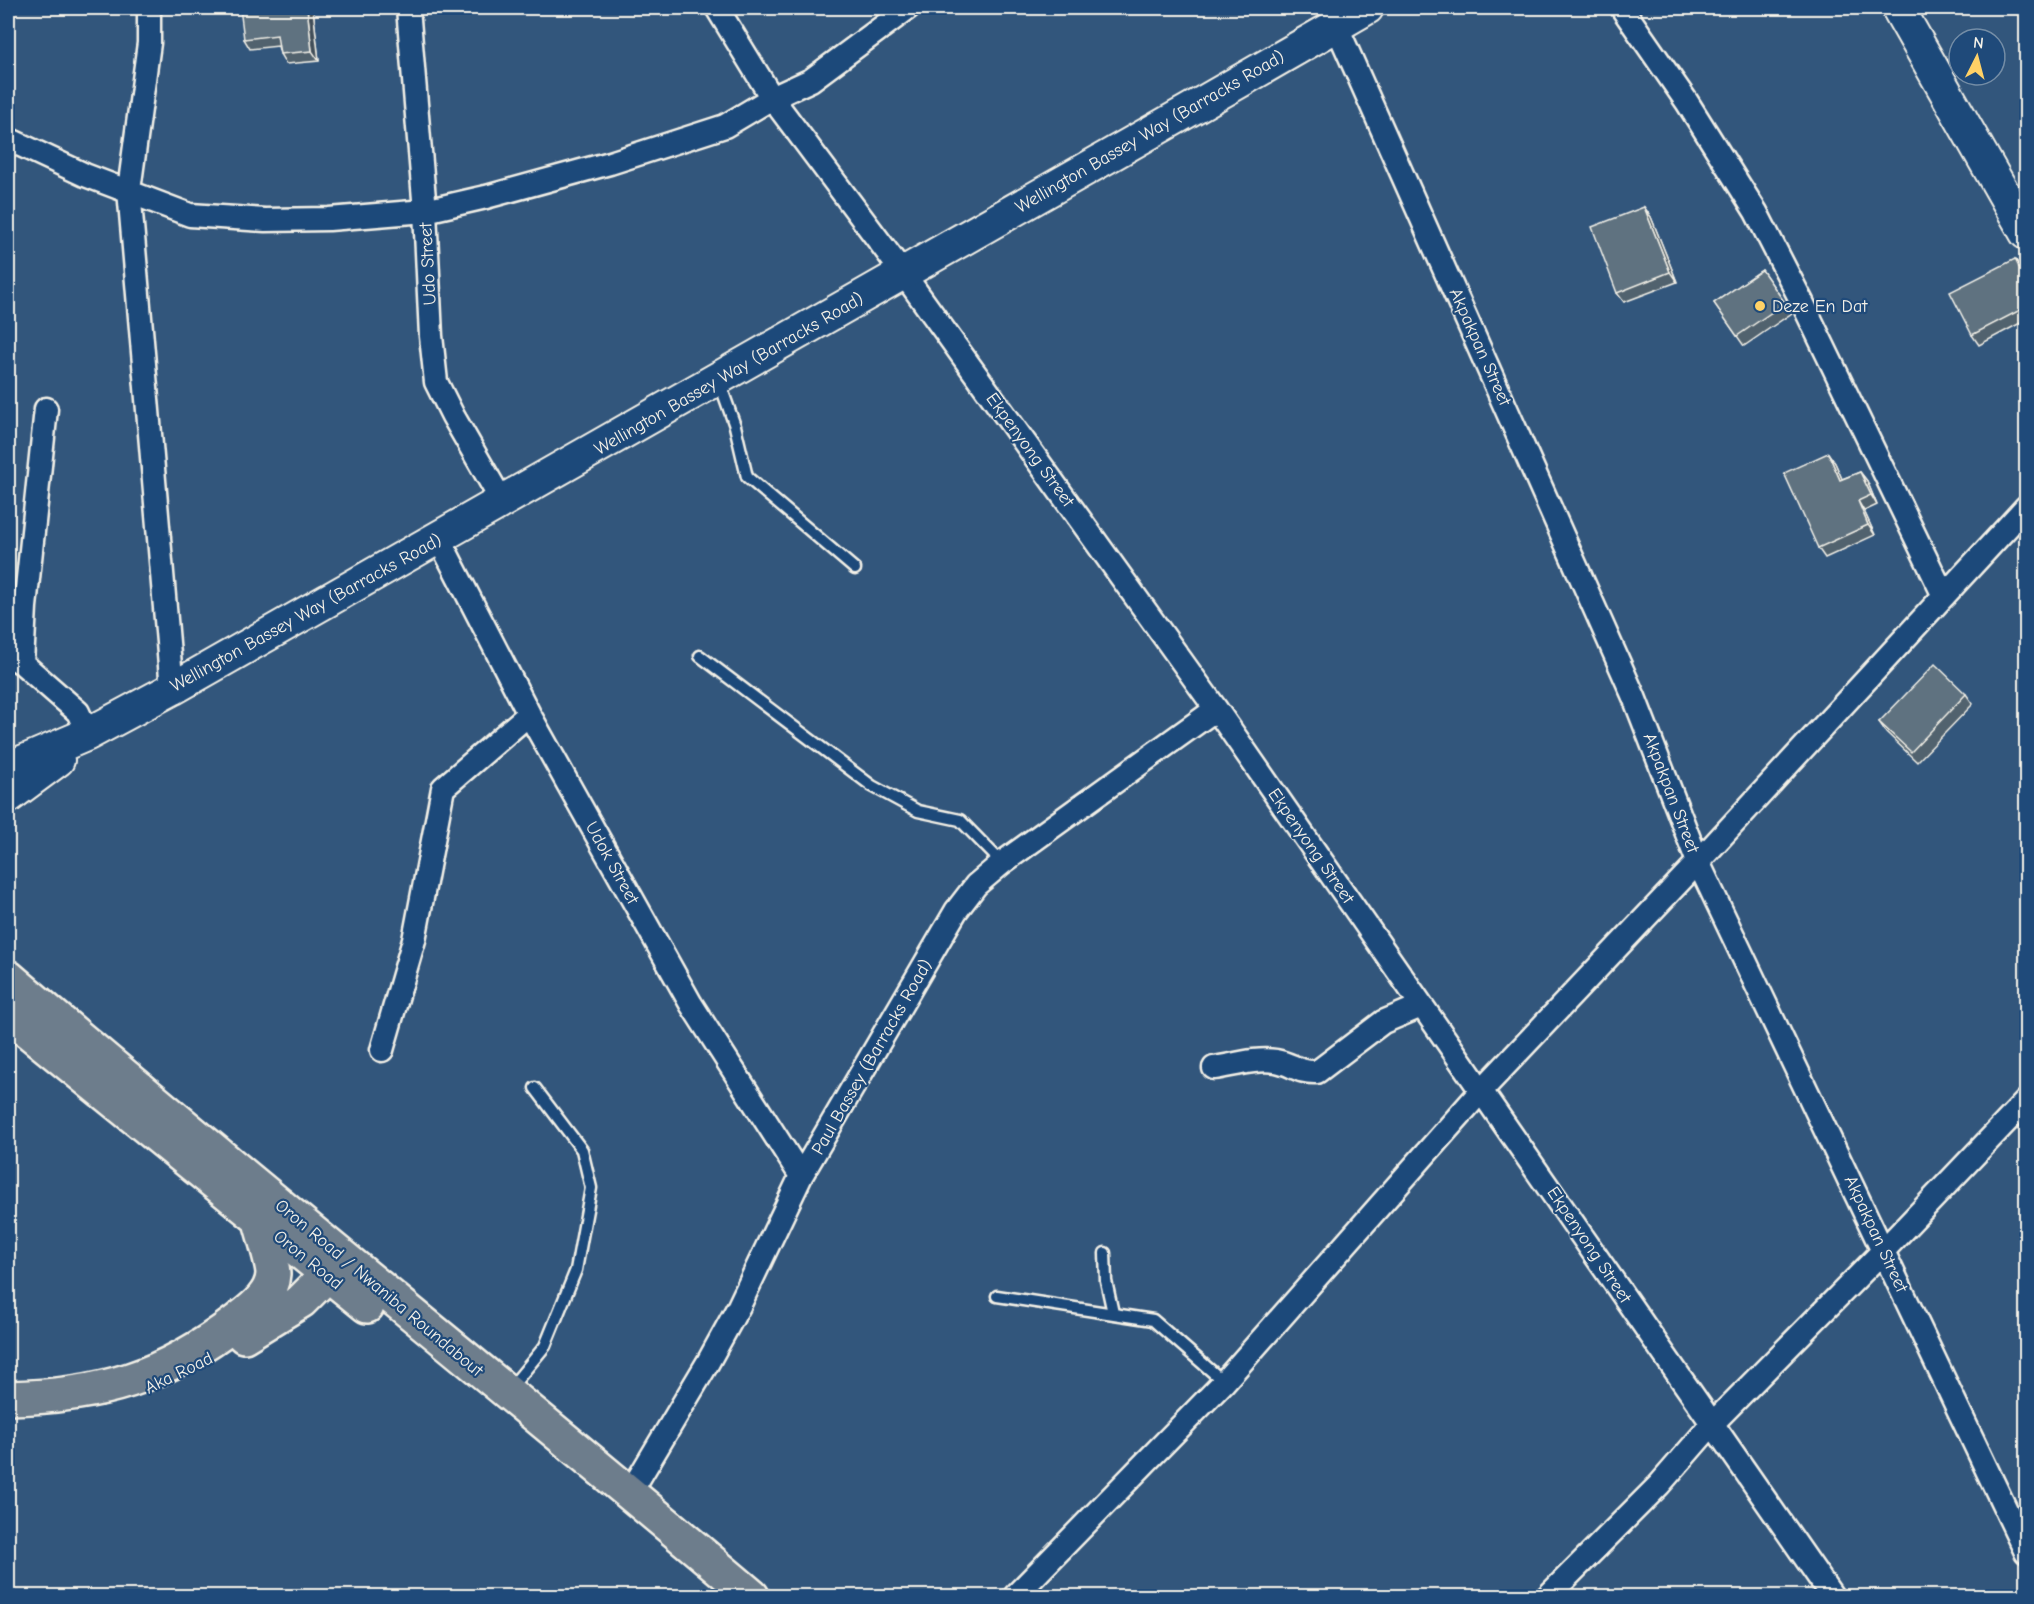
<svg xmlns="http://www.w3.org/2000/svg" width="2034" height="1604" font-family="'Comic Neue',sans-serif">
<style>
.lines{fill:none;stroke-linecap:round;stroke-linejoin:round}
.lane-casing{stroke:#f4f1e8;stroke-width:15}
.street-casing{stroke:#f4f1e8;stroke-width:27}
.secondary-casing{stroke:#f4f1e8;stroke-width:36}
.highway-casing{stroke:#f4f1e8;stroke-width:38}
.lane{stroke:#1f4a7a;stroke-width:10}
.street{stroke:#1f4a7a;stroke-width:22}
.secondary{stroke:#1f4a7a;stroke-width:32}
.highway{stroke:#6d7d8c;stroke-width:33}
.wall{fill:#51626e;stroke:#f4f1e8;stroke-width:1.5}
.shaded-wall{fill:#42505a;stroke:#f4f1e8;stroke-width:1.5}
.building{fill:#5e7280;stroke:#f4f1e8;stroke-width:1.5}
.poi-dot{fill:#ffd166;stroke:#1f4a7a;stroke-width:2}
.labels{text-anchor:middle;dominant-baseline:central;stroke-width:4.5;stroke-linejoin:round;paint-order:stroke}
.street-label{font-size:18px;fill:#f4f1e8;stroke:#1f4a7a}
.poi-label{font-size:18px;fill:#f4f1e8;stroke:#1f4a7a;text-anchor:start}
</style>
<rect width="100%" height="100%" fill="#32567c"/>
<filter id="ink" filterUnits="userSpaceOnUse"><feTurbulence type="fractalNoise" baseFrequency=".0167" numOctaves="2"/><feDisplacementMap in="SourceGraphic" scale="12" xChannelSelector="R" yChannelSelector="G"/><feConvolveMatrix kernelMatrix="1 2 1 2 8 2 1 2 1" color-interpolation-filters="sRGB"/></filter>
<g filter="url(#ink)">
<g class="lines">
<defs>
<path id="lane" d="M719 381 735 426 747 477 855 569
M700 656 872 786 918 811 960 820 1002 863
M1105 1253 1106 1281 1113 1313
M997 1296 1153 1320 1224 1382
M508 1391 545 1346 576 1270 591 1188 582 1150 535 1088"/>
<path id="street" d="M149 8V43L129 190 172 689
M408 8 425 211 431 336 436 382 453 416 503 503
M717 8 772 98 903 273 1216 709 1832 1596
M1622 8 1687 102 1756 212 1803 304 1944 596
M1336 25 1634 697 1698 862 2026 1552
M8 139 85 175 190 215 265 220 329 219 425 211 486 197 610 163 725 126 772 98 811 80 908 8
M439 539 529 714 691 1004 801 1176
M10 656 22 663 78 712 88 734
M22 663 25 607 46 409
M382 1050 414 940 443 788 529 714
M1214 1068C1234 1065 1256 1058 1276 1061 1293 1064 1298 1073 1317 1072L1383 1022 1421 1006
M630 1493 707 1364 739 1306 801 1176 956 911 976 885 1002 863 1216 709
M1015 1596 1224 1382 1481 1091 1698 862 2026 507
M1548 1596 1659 1485 1712 1424 1884 1250 2026 1101"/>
<path id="secondary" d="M1898 8 2026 233
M8 768 88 734 172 689C572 464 970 237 1367 8
M8 797 58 760"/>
<path id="highway" d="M8 977C252 1187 506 1387 752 1596
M8 1015 367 1306
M244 1336 301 1301 327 1275
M8 1398C101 1396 163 1378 238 1320 252 1309 272 1295 273 1274 273 1263 263 1233 260 1221"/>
</defs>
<!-- lane casing -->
<use href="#lane" class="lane-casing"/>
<!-- street casing -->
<use href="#street" class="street-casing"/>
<!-- secondary casing -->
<use href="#secondary" class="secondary-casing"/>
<!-- highway casing -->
<use href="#highway" class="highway-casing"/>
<!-- lane -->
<use href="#lane" class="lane"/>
<!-- street -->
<use href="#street" class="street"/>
<!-- secondary -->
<use href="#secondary" class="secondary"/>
<!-- highway -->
<use href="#highway" class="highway"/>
</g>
<!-- wall -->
<path class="wall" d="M307 8H312L313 9 319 61 286 64 280 54 278 46 250 49 244 39Z
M1644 207 1651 217 1677 282 1624 302 1617 293Z
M2015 259 2022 269 2026 278V320L1979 345 1972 335Z
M1762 270 1792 313 1744 346 1714 303Z
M1828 453 1835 463 1842 479 1860 472 1867 481 1877 505 1864 511 1875 535 1825 558 1818 548Z
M1966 694 1973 704 1917 762 1886 732 1879 722Z"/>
<!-- shaded-wall -->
<path class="shaded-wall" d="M307 8H312L313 9 319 61 312 51Z
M1644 207 1651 217 1677 282 1670 272Z
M2015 259 2022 269 2026 278V282Z
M1828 453 1835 463 1847 490 1840 480Z
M1860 472 1867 481 1877 505 1871 495Z
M1858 501 1864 511 1875 535 1868 525Z"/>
<!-- building -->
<path class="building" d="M240 8H307L312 51 280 54 277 35 244 39Z
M1644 207 1670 272 1617 293 1592 227Z
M2015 259 2026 282V307L1972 335 1950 292Z
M1762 270 1785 303 1737 336 1714 303Z
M1828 453 1840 480 1860 472 1871 495 1858 501 1868 525 1818 548 1784 473Z
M1935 664 1966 694 1911 752 1879 722Z"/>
</g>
<!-- markers -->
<circle class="poi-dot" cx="1760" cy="306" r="6"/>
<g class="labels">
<!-- street labels -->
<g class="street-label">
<text transform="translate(1150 132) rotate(-30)">Wellington Bassey Way (Barracks Road)</text>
<text transform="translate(428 264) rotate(-93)">Udo Street</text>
<text transform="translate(1480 347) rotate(66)">Akpakpan Street</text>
<text transform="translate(729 374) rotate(-30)">Wellington Bassey Way (Barracks Road)</text>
<text transform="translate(1030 450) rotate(54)">Ekpenyong Street</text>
<text transform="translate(306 613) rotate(-29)">Wellington Bassey Way (Barracks Road)</text>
<text transform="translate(1671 793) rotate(69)">Akpakpan Street</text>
<text transform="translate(1311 846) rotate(55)">Ekpenyong Street</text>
<text transform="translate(612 863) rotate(61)">Udok Street</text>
<text transform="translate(872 1057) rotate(-60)">Paul Bassey (Barracks Road)</text>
<text transform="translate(1876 1234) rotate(65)">Akpakpan Street</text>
<text transform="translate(1589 1245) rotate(56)">Ekpenyong Street</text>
<text transform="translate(308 1260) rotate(39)">Oron Road</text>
<text transform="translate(379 1288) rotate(40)">Oron Road / Nwaniba Roundabout</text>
<text transform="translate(179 1373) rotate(-26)">Aka Road</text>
</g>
<!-- poi labels -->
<g class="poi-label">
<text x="1772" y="306">Deze En Dat</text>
</g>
</g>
<!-- margin -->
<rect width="2034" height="1604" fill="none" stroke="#1f4a7a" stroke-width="30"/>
<rect x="15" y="15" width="2004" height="1574" fill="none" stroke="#f4f1e8" stroke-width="2" filter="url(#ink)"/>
<!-- north arrow -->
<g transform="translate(1977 57) rotate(6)"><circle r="28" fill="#1f4a7a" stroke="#748da6" stroke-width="1.5"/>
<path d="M0-4.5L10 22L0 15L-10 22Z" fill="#ffd166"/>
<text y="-9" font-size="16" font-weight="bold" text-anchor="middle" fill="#f4f1e8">N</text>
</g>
</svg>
